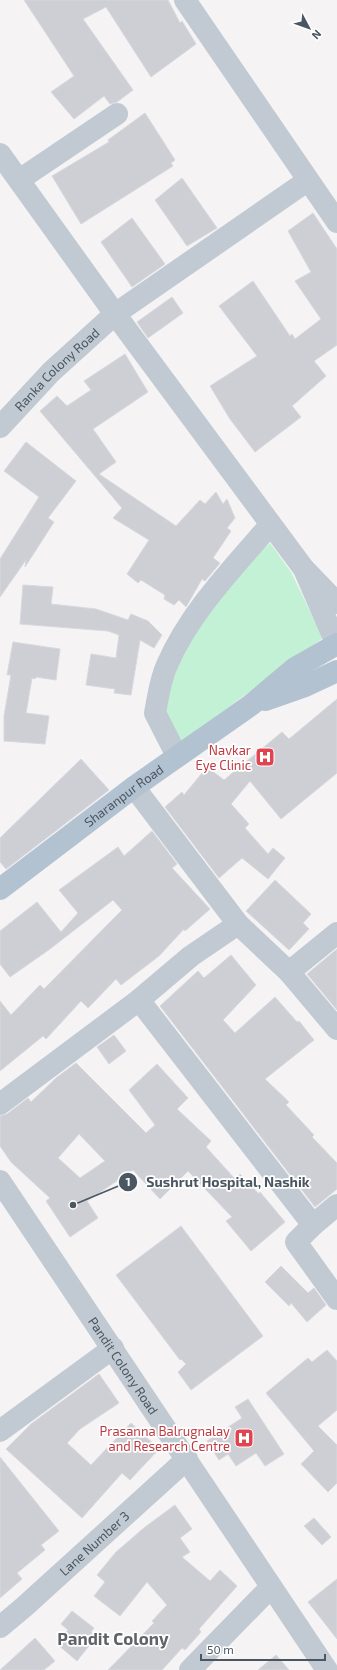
<svg xmlns="http://www.w3.org/2000/svg" width="337" height="1670" font-family="'Exo 2',sans-serif">
<style>
.green{fill:#c3f1d5}
.building{fill:#cdcfd5;stroke:#d7d9de;fill-rule:evenodd}
.lines{fill:none;stroke-linecap:round;stroke-linejoin:round}
.minor{stroke:#c1cad2;stroke-width:22}
.major{stroke:#b3c2d1;stroke-width:22}
.labels{text-anchor:middle;dominant-baseline:central;stroke-width:3.5;stroke-linejoin:round;paint-order:stroke}
.street-label{font-size:13px;fill:#4a5661;stroke:#fff}
.health-label{font-size:13px;fill:#be3a42;stroke:#fff;text-anchor:end}
.district-label{font-size:17px;font-weight:bold;fill:#5f6368;stroke:#fff}
.leader{fill:none;stroke:#4a5661;stroke-width:1.5}
.callout-dot{fill:#4a5661;stroke:#fff;stroke-width:1.5}
.mark-label{font-size:12px;text-anchor:middle;font-weight:bold;fill:#fff}
.callout-label{font-size:14px;text-anchor:middle;font-weight:bold;fill:#4a5661;stroke:#fff;stroke-width:3.5;stroke-linejoin:round;paint-order:stroke}
</style>
<rect width="100%" height="100%" fill="#f5f3f3"/>
<!-- green -->
<path class="green" d="M270 543 291 572 323 638 178 744 162 715C167 700 170 685 176 671 198 623 231 578 270 543Z"/>
<!-- building -->
<path class="building" d="M24 0H168L180 23 182 21 196 44 151 77 106 7 83 19 133 90 117 102 110 104 104 96 74 119 51 92 74 76Z
M145 113 175 160 171 163 173 166 81 224 52 176 109 142 108 140Z
M182 178 217 228 187 246 155 200Z
M313 213 337 249V345L314 361 326 376 292 406 301 417 255 452 230 419 210 386 257 356 219 306 253 281 290 336 292 334 295 339 321 319 295 281 311 272 288 231Z
M132 218 165 264 132 287 101 242Z
M172 297 183 313 148 338 137 322Z
M125 354 148 392 93 429 116 462 99 474 176 526 200 500 205 504 216 492 223 504 227 499 235 518 227 528 231 531 213 558 220 563 205 581 202 579 186 607 179 600 174 605 164 599 165 595 141 580 138 583 127 574 149 540 113 518 122 508 40 411 57 396 67 406 91 390 84 381Z
M26 442 76 481 48 518 54 522 25 567 26 560 0 597V559L39 497 4 471Z
M23 585 53 587 51 604 96 609 128 620 131 614 148 621 162 635 154 648 140 640 131 695 114 693 115 689 86 685 91 654 116 658 119 635 108 631 20 624Z
M13 642 60 649 56 680 36 677 35 679 32 678 26 713 49 716 45 744 4 741V716L11 675H7Z
M337 699V773L281 819 250 781 231 804 249 824 245 828 268 854 273 848 285 858 268 879 242 858 219 878 165 807 182 792 184 795 207 767 224 780 282 732 289 739Z
M81 759 109 790 6 869 0 862V838Z
M152 831 177 864 172 868 210 909 185 931 184 929 159 956 121 985 116 979 88 1008 81 1001 46 1039 43 1036 0 1071V1001L11 1015 40 985 44 989 122 910 113 900 50 949 10 977 0 964V931L37 902 61 932 78 913 59 890 118 847 124 856Z
M275 880 311 914 303 923 309 929 289 950 246 911Z
M337 949V1010L307 974Z
M231 955 256 985 223 1020 235 1033 275 997 297 1022 299 1021 314 1040 265 1079 289 1102 286 1105 314 1135 312 1137 337 1163V1189L315 1207 160 1006 198 971 204 978Z
M114 1035 126 1051 109 1064 97 1047Z
M76 1063 146 1133 155 1125 129 1090 157 1064 188 1098 177 1109 211 1141 206 1147 235 1179 240 1174 259 1194 260 1192 285 1222 251 1251 226 1221 232 1217 188 1171 160 1199 133 1170 87 1201 98 1218 70 1237 46 1201 50 1198 11 1162 0 1146V1116L7 1114 28 1098 31 1102 56 1078ZM79 1134 105 1161 80 1178 58 1158Z
M181 1226 263 1336 191 1390 178 1372 186 1364 181 1359 180 1360 116 1275Z
M281 1266 308 1293 314 1288 326 1305 307 1322 291 1303 289 1306 265 1282Z
M327 1350 337 1361V1410L318 1426 337 1445V1483L328 1492 301 1464 314 1451 266 1393 308 1358 312 1362Z
M99 1374 119 1403 80 1429 67 1443 91 1465 131 1423 159 1449 130 1480 122 1473 82 1518 6 1449 31 1424Z
M248 1399 284 1454 265 1466 256 1453 236 1466 228 1454 219 1460 207 1441 242 1418 235 1407Z
M0 1457 59 1531 41 1545 45 1550 17 1573 22 1579 0 1598Z
M175 1505 192 1529 180 1538 190 1552 182 1557 210 1581 220 1570 237 1586 199 1629 201 1632 185 1650 182 1648 162 1670H108L154 1623 152 1621 167 1605 147 1582 120 1616 94 1596 105 1582 97 1575 116 1552 145 1527Z
M314 1518 331 1537 322 1545 304 1526Z
M337 1579V1639L308 1602Z
M72 1611 94 1628 91 1632 96 1637 77 1661 57 1644 68 1630 61 1624Z
M35 1638 55 1661 44 1670H0Z
M276 1655 289 1670H258Z"/>
<g class="lines">
<!-- minor -->
<g class="minor">
<path d="M185 0 337 222"/>
<path d="M0 154 115 314 304 569"/>
<path d="M19 180 117 114"/>
<path id="s1" d="M0 427 51 372 115 314 307 181"/>
<path d="M337 603 304 569 337 645"/>
<path d="M177 756 155 713C158 698 160 680 167 665 190 612 232 569 270 525"/>
<path d="M134 787 238 924 289 972 337 1029"/>
<path d="M289 972 337 933"/>
<path d="M139 1000 313 1225 337 1205"/>
<path d="M0 1104 139 1000 191 956 238 924"/>
<path id="s2" d="M0 1181 327 1670"/>
<path d="M313 1225 296 1242 337 1299"/>
<path d="M0 1431 113 1348"/>
<path id="s3" d="M0 1627 24 1607 187 1459"/>
<path d="M190 1670 271 1587"/>
</g>
<!-- major -->
<g class="major">
<path d="M265 700 305 686 337 671"/>
<path id="s4" d="M0 889 134 787 251 705 295 668 337 644"/>
</g>
</g>
<!-- icons -->
<defs>
<symbol id="hospital-square" viewBox="-11 -11 22 22"><rect x="-9" y="-9" width="18" height="18" rx="4" fill="#e0444e" stroke="#fff"/><path d="M-5-5h3v3.5h4V-5h3V5h-3V1.5h-4V5h-3Z" fill="#fff"/></symbol>
</defs>
<g fill-rule="evenodd">
<use href="#hospital-square" x="254" y="746" width="22" height="22"/>
<use href="#hospital-square" x="233" y="1427" width="22" height="22"/>
</g>
<g class="labels">
<!-- street labels -->
<g class="street-label">
<text stroke="none"><textPath href="#s1" startOffset="81">Ranka Colony Road</textPath></text>
<text stroke="none"><textPath href="#s4" startOffset="155">Sharanpur Road</textPath></text>
<text stroke="none"><textPath href="#s2" startOffset="222">Pandit Colony Road</textPath></text>
<text stroke="none"><textPath href="#s3" startOffset="126">Lane Number 3</textPath></text>
</g>
<!-- health labels -->
<g class="health-label">
<text x="251" y="750">Navkar<tspan x="251" dy="15">Eye Clinic</tspan></text>
<text x="230" y="1431">Prasanna Balrugnalay<tspan x="230" dy="15">and Research Centre</tspan></text>
</g>
<!-- district labels -->
<g class="district-label">
<text x="113" y="1638">Pandit Colony</text>
</g>
</g>
<!-- callouts -->
<path class="leader" d="M73 1205L128 1182"/>
<g class="callout-dot">
<circle cx="73" cy="1205" r="4"/>
<circle cx="128" cy="1182" r="10"/>
</g>
<g class="mark-label">
<text x="128" y="1186">1</text>
</g>
<g class="callout-label">
<text x="228" y="1187">Sushrut Hospital, Nashik</text>
</g>
<!-- north arrow -->
<g transform="translate(309 28) rotate(131)" stroke="#ffffff" stroke-width="3" paint-order="stroke">
<path d="M0-3L7 15L0 10L-7 15Z" fill="#4a5661"/>
<text y="-6" font-size="11" font-weight="bold" text-anchor="middle" fill="#4a5661">N</text>
</g>
<!-- scale -->
<path d="M201 1654v6h124v-6" fill="none" stroke="#4a5661" stroke-width="2"/>
<text x="207" y="1654" font-size="12" fill="#4a5661" stroke="#ffffff" stroke-width="3" paint-order="stroke">50 m</text>
</svg>
